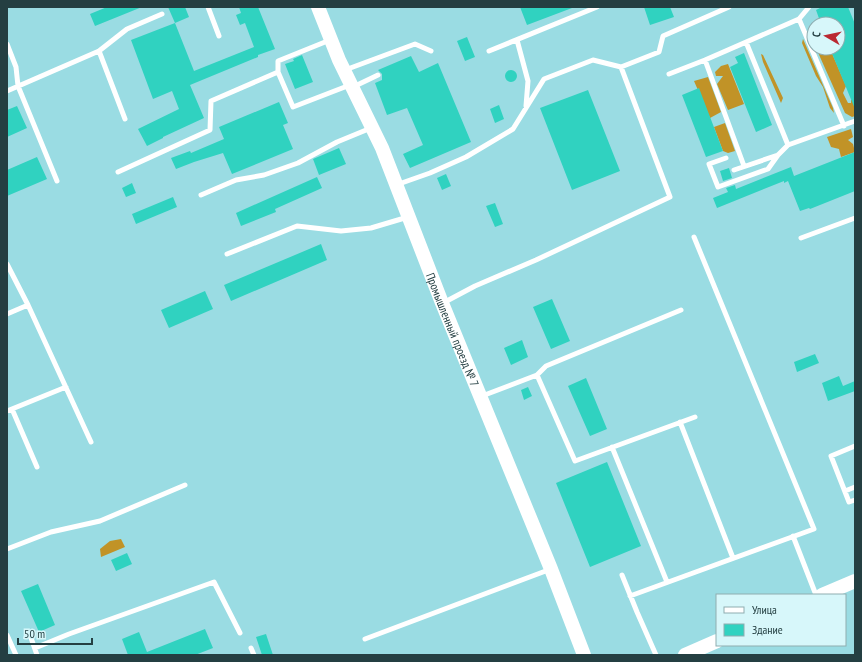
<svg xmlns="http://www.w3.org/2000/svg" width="862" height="662" font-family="'PT Sans Narrow',sans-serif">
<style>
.forest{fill:#c19327}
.building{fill:#30d2c0}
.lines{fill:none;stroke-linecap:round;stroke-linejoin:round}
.lane{stroke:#fff;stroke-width:5}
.secondary{stroke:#fff;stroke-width:14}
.labels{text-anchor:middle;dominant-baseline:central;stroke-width:3;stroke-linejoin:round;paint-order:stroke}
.street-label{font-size:12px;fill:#243f42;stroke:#d7f7fa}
</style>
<rect width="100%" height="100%" fill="#9adce3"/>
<!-- forest -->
<path class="forest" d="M803 39 833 108 834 113 830 108 823 87 816 76 802 43Z
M816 48H825L831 51 846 86 843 93 848 103H851V100L855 99V116L852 117 845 113Z
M761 54 763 55 783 98 781 103 763 62Z
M728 64 744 104 728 110 717 84 723 76H716L715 72 721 66Z
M708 77 721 112 710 118 694 81Z
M725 123 735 151 728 153 723 151 714 127Z
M851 129 853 137 848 140 853 144 855 152 841 157 839 149 831 147 827 137Z
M121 539 125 547 101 557 100 549 110 541Z"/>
<!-- building -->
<path class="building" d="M107 7H142L95 26 90 14Z
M168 7H185L189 17 175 23Z
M239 7H258L275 49 258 55V57L190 85 204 118 163 137V138L147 146 138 129 179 109 172 91 153 99 131 40 175 23 194 71 254 47 245 23 240 25 236 15 241 13Z
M520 7H572V8L527 25Z
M644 7H670L674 17 650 25Z
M822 7H848L855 24V109L831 51 834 50 833 48H838V24H821L816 10Z
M467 37 475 57 465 61 457 41Z
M744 53 772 125 756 132 730 67 738 63 735 57Z
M302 55 313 82 295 89 285 64 294 61 293 59Z
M411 56 419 72 438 63 471 142 410 168 403 154 423 145 407 108 387 115 375 83 382 80V74L378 70Z
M505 76a6 6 0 1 1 12 0a6 6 0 1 1-12 0Z
M699 88 723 151 706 157 682 95Z
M588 90 620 171 572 190 540 108Z
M279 102 288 123 283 125 293 149 232 174 223 153 194 162 176 169 171 158 190 151 191 153 224 139 219 127Z
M499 105 504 119 495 123 490 109Z
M17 106 27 128 7 137V110Z
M339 148 346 164 319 175 313 159Z
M855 152V191L810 209 809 208 800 211 788 181 784 183V181L717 208 713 198 728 192 726 188 735 185 736 189 791 167 794 176Z
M37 157 47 179 7 196V170Z
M729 168 732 178 723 181 720 171Z
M446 174 451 186 442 190 437 178Z
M317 177 322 188 275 209 276 212 241 226 236 213Z
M132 183 136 193 126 197 122 188Z
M173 197 177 207 136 224 132 214Z
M495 203 503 224 495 227 486 206Z
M321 244 327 260 231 301 224 285Z
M205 291 213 309 169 328 161 310Z
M552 299 570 341 551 349 533 307Z
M522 340 528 357 511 365 504 348Z
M815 354 819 363 797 372 794 362Z
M839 376 843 386 855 381V391L828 401 822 383Z
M586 378 607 429 590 436 568 386Z
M528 387 532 396 524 400 521 390Z
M607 462 641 546 590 567 556 483Z
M127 553 132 564 116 571 111 560Z
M38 584 55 625 39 632 21 591Z
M205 629 213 648 195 655H128L122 639 139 632 147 652Z
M266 634 273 655H262L256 637Z"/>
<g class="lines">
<!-- lane -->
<path class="lane" d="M208 7 219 36
M799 19 844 126
M517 40 528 81 526 106
M746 42 788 145
M7 44 16 67 18 86 57 181
M99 51 125 119
M489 51 597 7
M705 60 744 166
M345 70 415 44 431 51
M278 72 293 107 350 85
M669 74 705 60 799 19 809 7
M353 87 378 75
M7 91 99 51 127 29 162 14
M726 158 709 164 718 187 768 169 778 155
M734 170 778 155 788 145 855 121
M118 172 210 130 211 101 278 72V61L330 40
M396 185 430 173 466 157 513 129 544 79 593 60 621 67 659 52 663 36 729 7
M201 195 236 180 264 175 298 163 337 142 371 128
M801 238 855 218
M227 254 297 226 341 231 371 228 408 217
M7 264 28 305 91 442
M443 303 475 286 536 260 670 197 621 67
M7 314 28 305
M537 375 575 461 695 417
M482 396 537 375 546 366 681 310
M12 409 37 467
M7 411 66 387
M680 422 733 558
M855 446 831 456 849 502 855 500
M612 447 667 582
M845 491 855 487
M793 536 816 595
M7 549 51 532 100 521 185 485
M622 575 637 612 656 655
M630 596 814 529 694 237
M7 635 16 655
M30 635 37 655
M365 639 551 569
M35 648 69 634 214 582 240 633
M251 648 254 655"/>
<!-- secondary -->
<g class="secondary">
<path id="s1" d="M318 7 339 60 382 148 442 303 551 569 584 655"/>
<path d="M822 595 855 581"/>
<path d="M685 655 717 641"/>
</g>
</g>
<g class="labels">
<!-- street labels -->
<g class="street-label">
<text stroke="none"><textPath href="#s1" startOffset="350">Промышленный проезд № 7</textPath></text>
</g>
</g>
<!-- border -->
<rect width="862" height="662" fill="none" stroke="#243f42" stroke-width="16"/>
<!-- legend -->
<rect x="716" y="594" width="130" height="52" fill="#d7f7fa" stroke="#8fadb0"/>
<rect x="724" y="607" width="20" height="6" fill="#ffffff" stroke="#8fadb0"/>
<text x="752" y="614" font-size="12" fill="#243f42">Улица</text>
<rect x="724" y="624" width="20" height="12" fill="#30d2c0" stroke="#8fadb0"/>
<text x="752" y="634" font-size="12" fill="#243f42">Здание</text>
<!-- north arrow -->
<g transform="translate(826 36) rotate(279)"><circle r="19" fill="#d7f7fa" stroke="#8fadb0"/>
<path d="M0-3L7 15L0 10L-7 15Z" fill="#ba2931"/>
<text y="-6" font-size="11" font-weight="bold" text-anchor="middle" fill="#243f42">С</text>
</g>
<!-- scale -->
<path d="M18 638v6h74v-6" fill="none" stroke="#243f42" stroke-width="2"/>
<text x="24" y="638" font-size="12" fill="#243f42" stroke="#d7f7fa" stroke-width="3" paint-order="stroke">50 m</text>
</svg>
